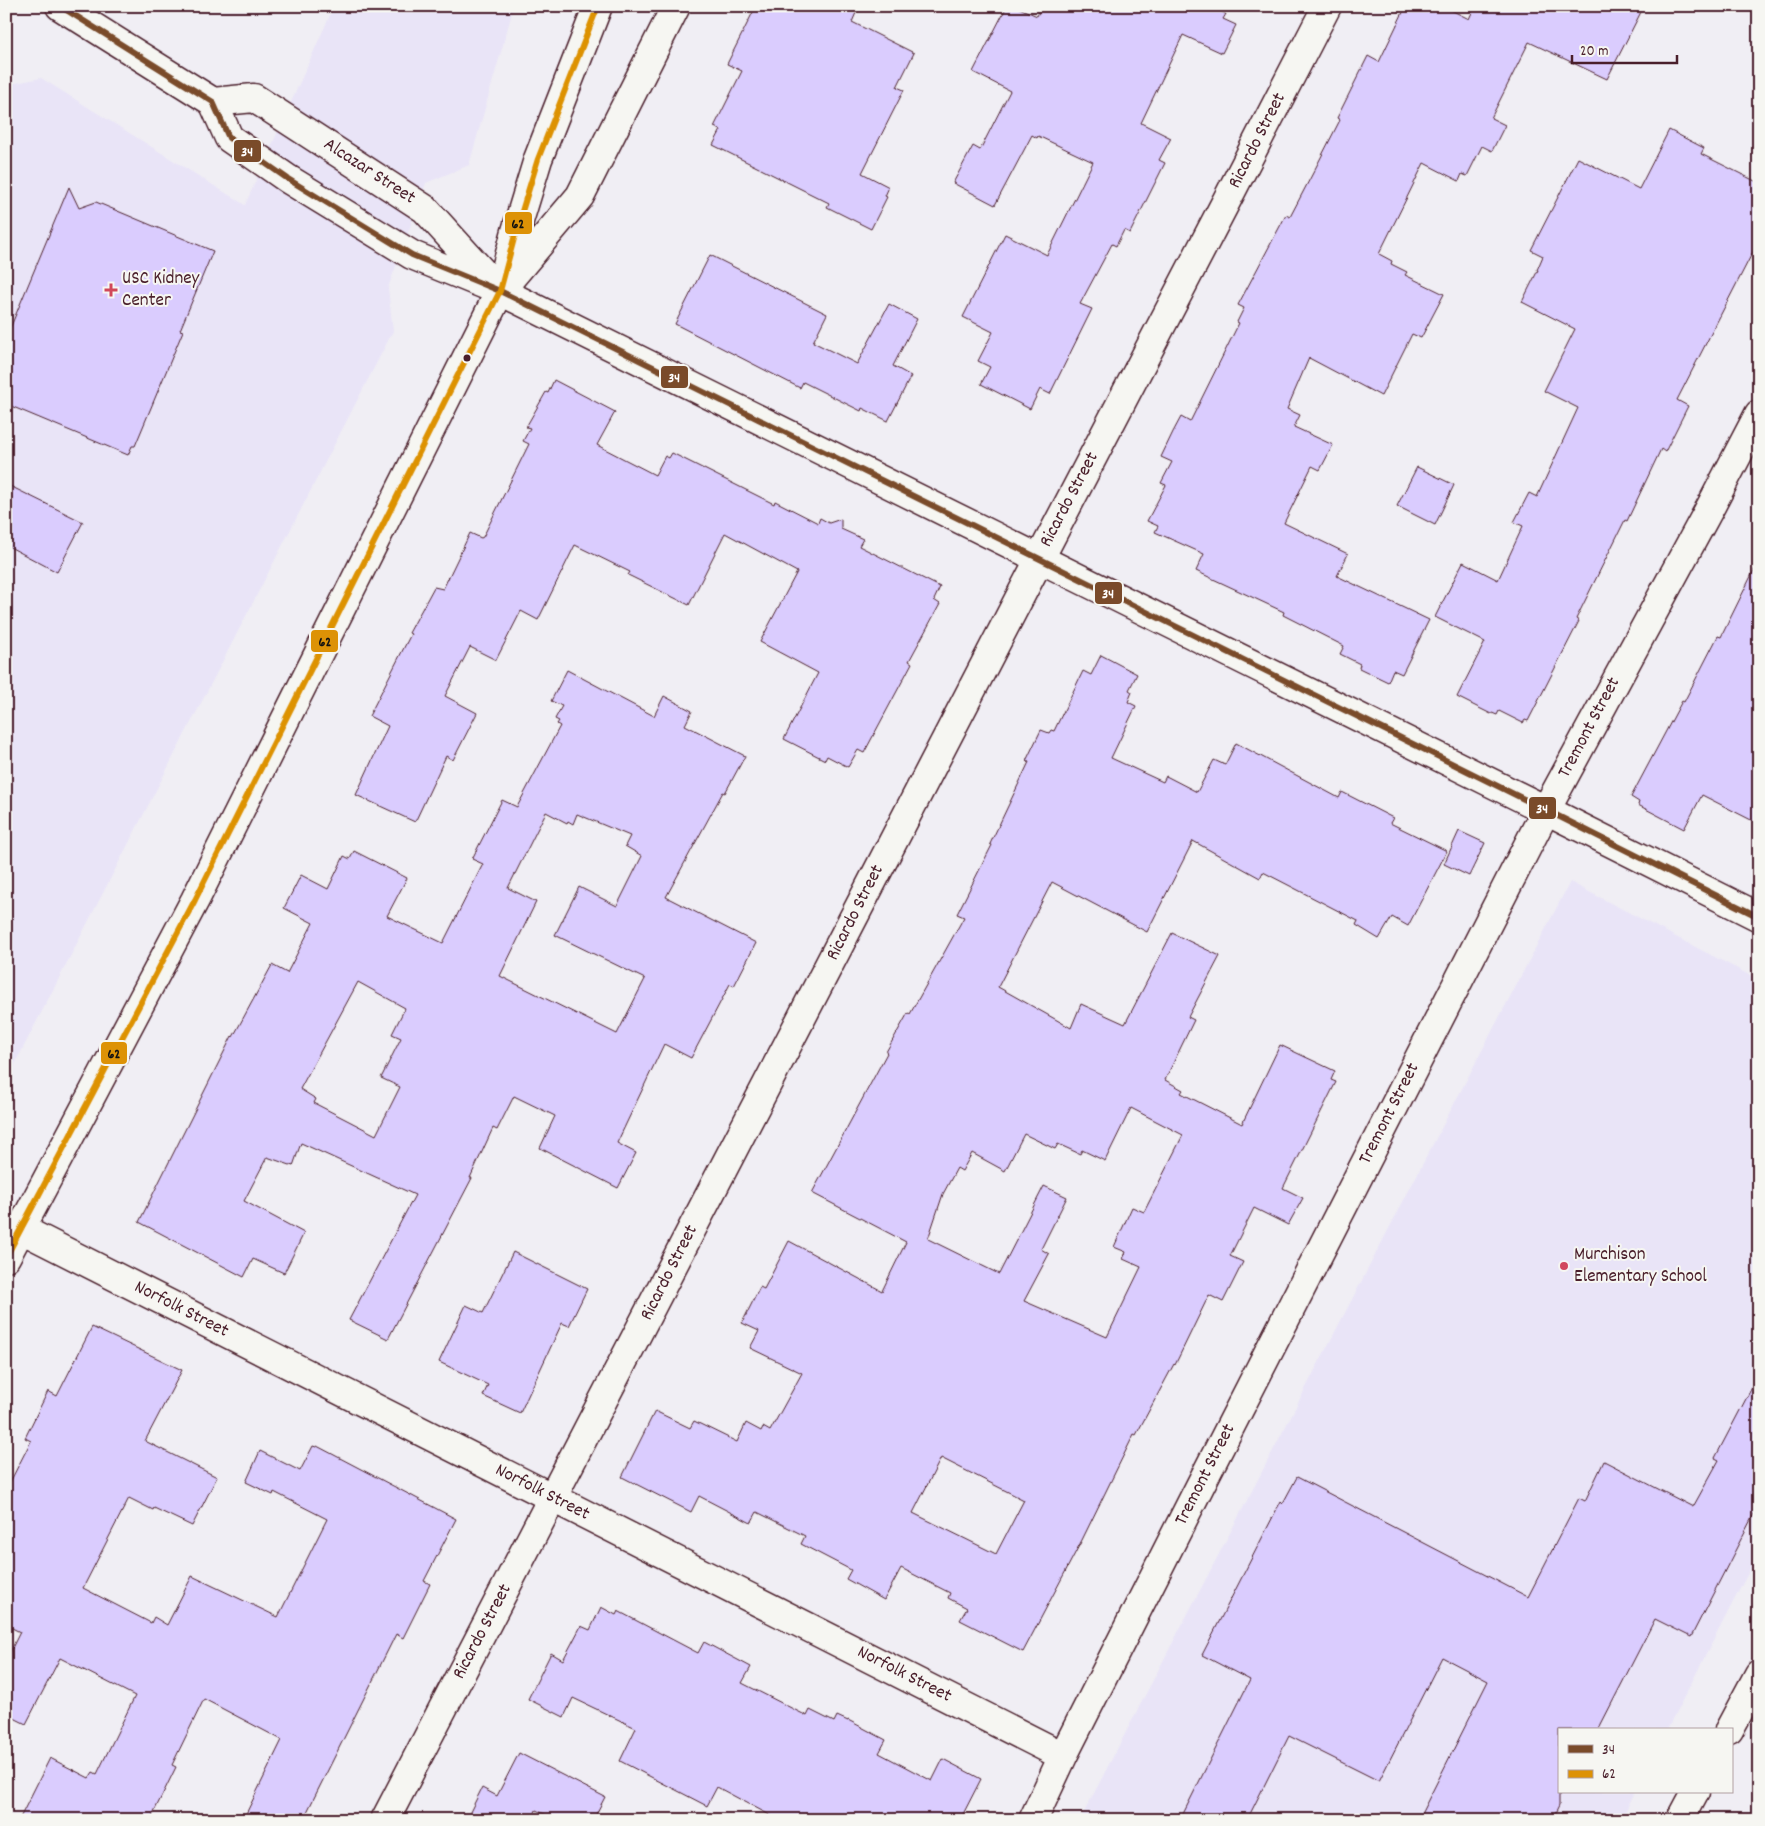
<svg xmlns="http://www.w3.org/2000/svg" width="1765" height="1826" font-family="Dekko,sans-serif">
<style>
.built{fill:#e9e4f7}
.building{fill:#daccfe;stroke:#4a1f2b;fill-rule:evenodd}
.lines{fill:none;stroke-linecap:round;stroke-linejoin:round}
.minor-casing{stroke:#4a1f2b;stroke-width:31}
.tertiary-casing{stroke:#4a1f2b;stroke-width:31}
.primary-casing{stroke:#4a1f2b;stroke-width:31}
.minor{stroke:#f6f6f2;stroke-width:28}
.tertiary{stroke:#f6f6f2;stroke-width:28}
.primary{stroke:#f6f6f2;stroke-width:28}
.bus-1-casing{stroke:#f6f6f2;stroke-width:10}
.bus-2-casing{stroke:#f6f6f2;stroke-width:10}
.bus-1{stroke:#7a4b2a;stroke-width:6}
.bus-2{stroke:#dd9206;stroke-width:6}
.poi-dot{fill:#d1495b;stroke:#f6f6f2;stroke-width:2}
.bus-dot{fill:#4a1f2b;stroke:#f6f6f2;stroke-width:2}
.labels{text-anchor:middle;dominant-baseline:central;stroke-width:4;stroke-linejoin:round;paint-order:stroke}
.street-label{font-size:19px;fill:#4a1f2b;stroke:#f6f6f2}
.poi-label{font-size:19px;fill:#4a1f2b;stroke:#f6f6f2;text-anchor:start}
.line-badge{stroke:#f6f6f2;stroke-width:2}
.badge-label{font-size:14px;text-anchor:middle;font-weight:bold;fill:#fff}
.pale-badge-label{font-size:14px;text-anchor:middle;font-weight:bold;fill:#111}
</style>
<rect width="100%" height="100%" fill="#f0eef4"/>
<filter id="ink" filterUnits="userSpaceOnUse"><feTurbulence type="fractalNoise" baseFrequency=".02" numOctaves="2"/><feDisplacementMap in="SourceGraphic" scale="10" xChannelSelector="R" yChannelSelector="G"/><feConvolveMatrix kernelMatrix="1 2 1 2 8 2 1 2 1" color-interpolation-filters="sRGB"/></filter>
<g filter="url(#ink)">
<!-- built -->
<path class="built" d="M334 6H514L469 165 426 183 388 288 393 331 6 1081V85L41 78 245 205Z
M1570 882 1759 980V1552L1667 1730H1559V1792H1635L1621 1820H1080Z"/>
<!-- building -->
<path class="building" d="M756 6H859L852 22 914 53 897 87 904 90 862 173 889 187 885 196 887 197 871 229 827 207 829 203 713 145 721 130 714 127 742 71 727 64Z
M1007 6H1015L1037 16 1042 6H1210L1226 14 1223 19 1236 25 1222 53 1183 35 1141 123 1171 138 1159 160 1165 163 1130 233 1124 230 1116 246 1112 244 1080 304 1092 309 1050 394 1040 389 1030 409 981 384 990 367 978 361 993 332 963 317 1005 234 1047 255 1093 162 1038 136 1037 138 1032 135 995 205 953 183 973 146 980 150 1010 91 973 72Z
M1406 6H1443L1469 19 1475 6H1644L1607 79 1529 42 1491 118 1505 125 1492 151 1482 146 1467 176 1462 174 1459 181 1424 163 1379 254 1392 261 1391 264 1407 272 1405 275 1444 294 1421 338 1412 334 1381 396 1309 358 1287 409 1300 415 1294 427 1333 445 1320 470 1312 466 1284 523 1348 554 1337 576 1429 620 1402 674 1393 670 1388 682 1359 668 1360 664 1340 654 1344 646 1283 615 1284 612 1196 571 1204 554 1155 532 1158 526 1147 521 1166 485 1161 483 1172 462 1161 457 1173 432 1181 417 1190 422 1239 323 1237 322 1244 308 1238 305 1286 215 1290 217 1314 171 1340 120 1337 118 1368 56 1379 62Z
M1669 130 1704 148 1701 154 1759 183V240L1677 400 1688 406 1665 452 1661 449 1627 521 1625 520 1576 619 1579 621 1528 721 1525 720 1523 723 1499 711 1497 715 1492 713 1491 714 1457 697 1485 642 1435 617 1463 562 1498 580 1523 526 1514 522 1529 493 1537 497 1578 408 1544 391 1575 329 1522 302 1538 270H1537L1543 256 1531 250 1578 158 1639 189Z
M69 187 79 208 96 202 213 251 180 330 183 331 135 446H132L128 455 6 404V338Z
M710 255 827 314 813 342 857 364 889 304 917 319 893 366 911 376 888 421 862 408 861 411 803 382 800 388 675 324Z
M554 380 615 412 597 445 655 475 665 456 669 458 672 453 774 504 775 501 818 523 820 518 829 523 841 519V529L863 539 859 546 940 587 934 600 940 604 909 661 912 663 864 753 858 750 848 767 827 756 825 760 784 739 818 673 760 642 797 572 725 533 689 605 628 575 630 572 575 545 538 620 521 611 496 660 470 647 445 696 477 713 453 760 446 756 415 822 356 795 388 726 369 716 411 634 409 633 434 587 443 589 470 533 481 538 483 537 529 444 523 441 530 428 526 427 546 392 548 393Z
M1417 467 1454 485 1435 525 1397 506Z
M6 484 83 522 57 572 6 545Z
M1759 560V824L1702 795 1684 829 1638 805 1639 802 1631 797 1682 701 1684 702 1718 636 1721 637Z
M1101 655 1137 674 1129 690 1132 692 1128 702 1136 706 1111 758 1163 782 1166 776 1197 792 1214 760 1225 765 1236 743 1339 798 1342 792 1393 818 1390 823 1447 851 1408 926 1392 917 1379 939 1356 925 1358 921 1263 872 1260 878 1193 841 1147 932 1052 882 998 987 1071 1028 1081 1004 1125 1024 1172 933 1220 956 1188 1017 1194 1020 1165 1080 1183 1090 1181 1093 1242 1124 1280 1045 1335 1071 1331 1080 1336 1082 1283 1188 1303 1198 1288 1225 1254 1208 1230 1256 1243 1262 1223 1302 1209 1295 1175 1365 1174 1364 1136 1435 1134 1434 1082 1540 1023 1652 960 1620 967 1608 948 1598 950 1593 901 1568 884 1600 846 1579 851 1570 801 1544 805 1536 757 1512 751 1523 699 1496 691 1512 622 1477 655 1411 690 1428 694 1421 737 1442 746 1423 761 1431 763 1427 770 1431 802 1373 750 1348 759 1331 742 1323 760 1287 764 1289 789 1241 882 1291 906 1242 812 1193 887 1053 886 1052 908 1013 910 1014 964 917 957 914 992 845 990 844 1029 762 1026 761 1041 730 1049 733 1051 730 1054 731 1083 671 1091 675ZM1131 1108 1183 1135 1144 1212 1132 1207 1114 1247 1126 1252 1123 1259 1141 1267 1107 1337 1024 1301 1049 1254 1041 1249 1067 1197 1044 1186 999 1274 928 1239 943 1194 957 1168 962 1171 972 1153 1005 1171 1024 1134 1055 1149 1058 1144 1080 1154 1082 1150 1105 1161ZM941 1458 1024 1500 996 1554 913 1513Z
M567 670 654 716 664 696 692 711 685 725 745 756 725 793 723 792 666 897 756 943 734 986 730 984 691 1058 664 1044 617 1143 636 1153 618 1188 540 1148 555 1116 514 1096 497 1130 493 1128 470 1178H472L388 1339 349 1320 415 1195 301 1143 293 1166 267 1157 244 1201 304 1233 284 1273 253 1259 244 1277 139 1222 232 1036 233 1037 272 965 287 973 313 923 284 908 301 875 328 889 344 856 350 859 354 851 407 878 387 916 443 943 483 864 472 859 502 800 517 807 560 726 557 724 559 721 555 719 562 706 551 701ZM546 812 567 823 568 821 573 824 577 814 630 836 625 846 642 856 617 906 579 887 555 935 645 979 617 1034 500 976 536 902 508 888ZM358 982 405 1008 392 1034 401 1038 381 1078 400 1087 376 1135 314 1103 316 1099 300 1089Z
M1459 831 1485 843 1469 876 1444 864Z
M513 1252 587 1289 569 1326 562 1323 520 1413 483 1396 488 1385 439 1362 466 1305 483 1313Z
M92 1327 182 1370 145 1441 217 1477 192 1526 154 1508 153 1510 129 1498 83 1588 151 1623 154 1617 167 1625 192 1576 278 1617 327 1519 274 1492 273 1495 246 1482 260 1451 300 1471 313 1446 316 1447 317 1446 456 1519 424 1581 430 1584 403 1638 396 1634 303 1820H243L282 1740 204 1699 172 1765 176 1767 150 1820H19L50 1758 89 1778 93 1772 97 1774 135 1696 60 1658 26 1724 6 1714V1660L20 1632 6 1625V1490L31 1441 25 1438 48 1391 57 1396Z
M1759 1374V1504L1691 1637 1655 1619 1598 1730H1559V1806L1552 1820H1418L1488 1681 1442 1657 1379 1781 1289 1736 1247 1820H1180L1250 1680 1202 1655 1281 1501 1283 1503 1297 1477 1528 1597 1579 1498 1585 1501 1604 1461 1693 1507 1719 1460 1715 1458Z
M601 1607 616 1615 618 1611 698 1653 704 1642 751 1667 742 1683 807 1716 810 1710 834 1722 837 1716 848 1721V1720L886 1740 879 1753 932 1781 943 1759 981 1779 960 1820H779L717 1787 707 1806 620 1761 636 1728 573 1698 564 1717 528 1699 551 1653 563 1660 581 1626 590 1630Z
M519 1753 605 1797 593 1820H557L536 1810 534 1815 543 1820H466L482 1788 497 1796Z"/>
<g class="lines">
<defs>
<path id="minor" d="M21 1229 1063 1756
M1729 1730 1759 1674
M385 1820C605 1401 820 981 1038 562 1134 377 1232 192 1327 6
M1033 1820 1063 1756 1204 1478 1546 810 1712 504 1759 414
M1680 1820 1695 1792"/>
<path id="tertiary" d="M60 6 213 102 229 138 288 179 412 255 500 291 1546 810 1759 917
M213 102 254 98 425 209 494 285"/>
<path id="primary" d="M504 286 580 196 676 6
M6 1257 195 900 500 291 516 231 538 159 598 6"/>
</defs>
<!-- minor casing -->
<use href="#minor" class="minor-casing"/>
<!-- tertiary casing -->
<use href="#tertiary" class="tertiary-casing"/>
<!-- primary casing -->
<use href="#primary" class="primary-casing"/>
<!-- minor -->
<use href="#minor" class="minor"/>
<!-- tertiary -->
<use href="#tertiary" class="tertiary"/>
<!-- primary -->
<use href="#primary" class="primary"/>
<defs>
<path id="bus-1" d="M60 6 213 102 229 138 288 179 412 255 500 291 1546 810 1759 917"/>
<path id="bus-2" d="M6 1257 195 900 500 291 516 231 538 159 598 6"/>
</defs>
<!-- bus-1 casing -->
<use href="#bus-1" class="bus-1-casing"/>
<!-- bus-2 casing -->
<use href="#bus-2" class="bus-2-casing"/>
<!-- bus-1 -->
<use href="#bus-1" class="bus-1"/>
<!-- bus-2 -->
<use href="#bus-2" class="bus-2"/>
</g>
</g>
<!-- markers -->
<g class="poi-dot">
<path d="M108.5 282.5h5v5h5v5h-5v5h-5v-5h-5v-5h5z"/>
<circle cx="1564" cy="1266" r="5"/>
</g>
<circle class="bus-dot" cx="467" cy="358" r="4.5"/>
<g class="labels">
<!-- street labels -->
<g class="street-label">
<text transform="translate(1258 141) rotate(-63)">Ricardo Street</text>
<text transform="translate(369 172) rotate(33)">Alcazar Street</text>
<text transform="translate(1070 500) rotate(-62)">Ricardo Street</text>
<text transform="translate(1590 728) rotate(-62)">Tremont Street</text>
<text transform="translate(856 913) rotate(-63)">Ricardo Street</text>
<text transform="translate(1390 1114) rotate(-63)">Tremont Street</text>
<text transform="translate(670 1273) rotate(-63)">Ricardo Street</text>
<text transform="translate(181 1310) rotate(27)">Norfolk Street</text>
<text transform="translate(1206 1475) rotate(-63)">Tremont Street</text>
<text transform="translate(542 1493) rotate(27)">Norfolk Street</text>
<text transform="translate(483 1632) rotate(-62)">Ricardo Street</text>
<text transform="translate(904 1675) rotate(27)">Norfolk Street</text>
</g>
<!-- poi labels -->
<g class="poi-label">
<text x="122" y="279">USC Kidney<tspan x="122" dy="22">Center</tspan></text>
<text x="1574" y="1255">Murchison<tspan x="1574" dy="22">Elementary School</tspan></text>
</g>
</g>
<g class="line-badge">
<rect x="233" y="139" width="29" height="24" rx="5" fill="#7a4b2a"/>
<rect x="504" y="211" width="29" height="24" rx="5" fill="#dd9206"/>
<rect x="660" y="365" width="29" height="24" rx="5" fill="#7a4b2a"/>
<rect x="1094" y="581" width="29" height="24" rx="5" fill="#7a4b2a"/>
<rect x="310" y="629" width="29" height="24" rx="5" fill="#dd9206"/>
<rect x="1528" y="796" width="29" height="24" rx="5" fill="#7a4b2a"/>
<rect x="100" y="1041" width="28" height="24" rx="5" fill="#dd9206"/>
</g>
<g class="badge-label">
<text x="247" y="156">34</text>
<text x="674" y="382">34</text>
<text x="1108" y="598">34</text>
<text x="1542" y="813">34</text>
</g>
<g class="pale-badge-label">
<text x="518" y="228">62</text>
<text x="325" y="646">62</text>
<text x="114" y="1058">62</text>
</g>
<!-- margin -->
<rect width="1765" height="1826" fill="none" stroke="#f6f6f2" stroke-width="25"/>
<rect x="12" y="12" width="1740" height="1801" fill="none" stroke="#4a1f2b" stroke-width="2" filter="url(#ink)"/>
<!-- legend -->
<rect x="1558" y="1728" width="175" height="65" fill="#f6f6f2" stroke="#b1a0a2"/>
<rect x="1568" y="1745" width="25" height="8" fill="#7a4b2a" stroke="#b1a0a2"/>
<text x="1602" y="1754" font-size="15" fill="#4a1f2b">34</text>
<rect x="1568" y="1770" width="25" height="8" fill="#dd9206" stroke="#b1a0a2"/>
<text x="1602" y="1778" font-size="15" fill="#4a1f2b">62</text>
<!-- scale -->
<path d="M1572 55v8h105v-8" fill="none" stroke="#4a1f2b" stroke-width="2.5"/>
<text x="1580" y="55" font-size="15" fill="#4a1f2b" stroke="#f6f6f2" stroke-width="4" paint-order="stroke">20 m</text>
</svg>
